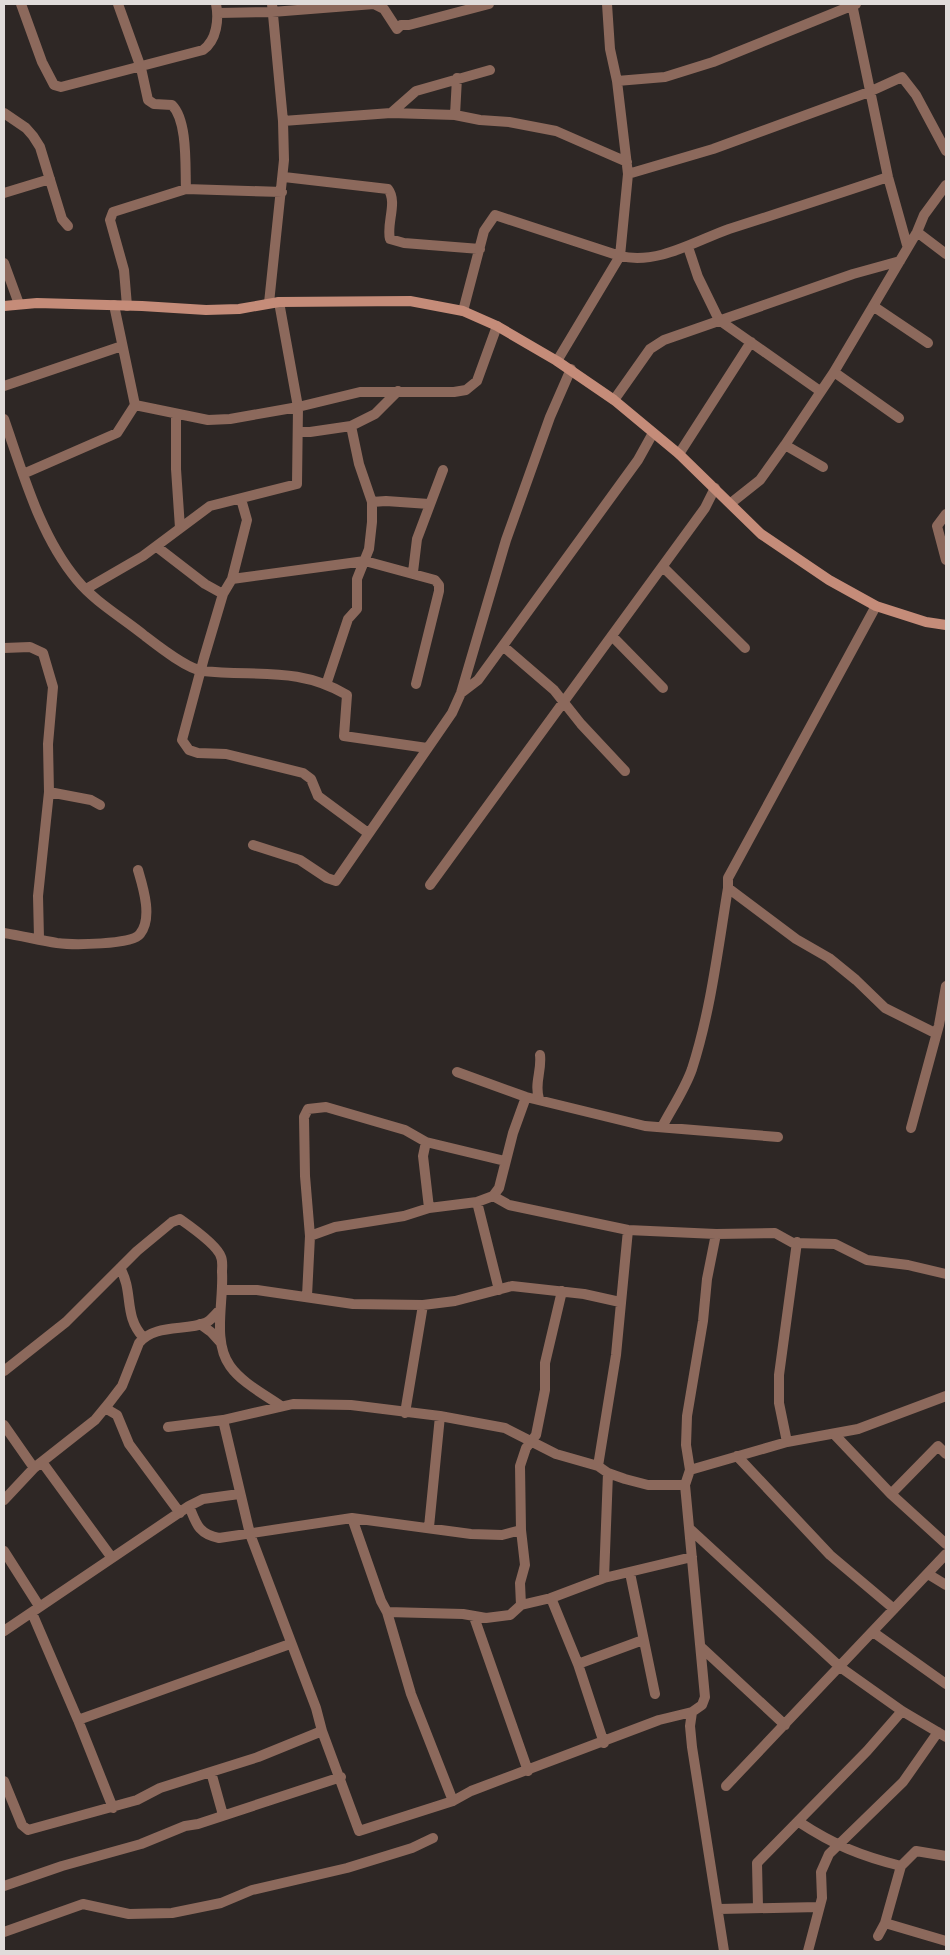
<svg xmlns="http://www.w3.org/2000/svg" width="950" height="1955" font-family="'Work Sans',sans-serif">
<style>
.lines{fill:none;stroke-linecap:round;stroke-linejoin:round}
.street{stroke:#8c695c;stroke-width:10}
.secondary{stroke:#c58c79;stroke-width:10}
</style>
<rect width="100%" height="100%" fill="#2e2725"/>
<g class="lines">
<!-- street -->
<path class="street" d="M21 4 42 62 54 85 61 87 203 50C217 40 219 19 216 4
M118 4 141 68 148 100 154 104 172 105C188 121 185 167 186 189
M852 4 888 177 907 245
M218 13 272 12 374 4 384 9 397 29 401 25H409L489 4
M617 81 665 77 713 62 856 4
M4 113 26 128 33 136 40 147 62 219 68 226
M391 113 416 91 490 70
M455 115 457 78
M283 121 391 113 455 115 480 120 509 122 556 131 627 162
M628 174 713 149 869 92 902 77 916 95 946 151
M284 177 388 189C398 202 386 224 390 239L404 243 480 249
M4 193 50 179
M917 232 946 254
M688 247 698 277 719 320 820 391
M4 263 19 304
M269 303 284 160 283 121 272 4
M127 306 124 270 110 220 113 212 186 189 282 192
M873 306 928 343
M463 311 484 231 495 215 620 256C658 265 695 241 729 229 782 212 835 195 888 177
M557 361 620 256 628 174 617 81 610 49 607 4
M834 372 899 418
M4 386 122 346
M614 400 650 349 664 340 853 274 900 261
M135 405 208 420 230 419 298 407 360 392H454L466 390 477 381 497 326
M176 415V469L180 528
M4 419C23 473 40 536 77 580 95 602 123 618 145 636 158 646 187 669 203 671 255 677 298 666 347 695L344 736 427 748
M351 426 375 414 398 391
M298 432H310L351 426 359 464 372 502V522L369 549 357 579V609L348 619 326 685
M785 445 823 467
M679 454 751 342
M23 474 117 433 135 405 114 305
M241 499 247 520 232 579 223 594 204 658 182 740 189 750 198 753 226 754 303 773 311 779 318 796 368 833
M372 502 386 501 429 504
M731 503 760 480 785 445 834 372 917 232 924 215 946 185
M946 514 937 526 946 560
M157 547 205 584 223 594
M663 567 745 648
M413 572 417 539 443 470
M232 579 365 561 435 580 439 585V591L416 684
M86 589 143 556 210 506 297 484 298 407 279 302
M612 636 663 688
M503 646 554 690 581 724 625 771
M4 648 30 647 43 653 53 687 48 744 49 792 38 896 39 938
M461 693 478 680 638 460 653 433
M49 792 91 800 100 805
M253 845 300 860 327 878 336 881 452 713 461 693 506 540 550 417 571 369
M430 885 705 508 715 488
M728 888 796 939 829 958 856 980 885 1008 935 1033
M4 933C22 936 39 940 57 943 72 945 132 945 140 934 153 918 143 887 138 870
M457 1072 526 1097 645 1126 778 1137
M539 1099C534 1083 542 1071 540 1055
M662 1127C672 1108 685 1089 692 1069 711 1010 718 948 728 888V878L876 606
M911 1128 939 1025 946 986
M426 1142 423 1156 429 1208
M493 1196 499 1188 513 1133 526 1097
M477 1202 499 1290
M716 1234 707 1279 703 1321 687 1416 686 1445 690 1470 685 1485 705 1697 702 1705 692 1712 690 1726 692 1747 724 1951
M310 1236 335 1227 404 1216 429 1208 477 1202 493 1196 509 1205 628 1230 716 1234 775 1233 793 1243 835 1244 867 1260 908 1265 946 1274
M120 1268C134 1292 123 1315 143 1337
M223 1290H257L353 1304 423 1305 455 1301 512 1286 584 1294 620 1302
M307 1296 310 1236 305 1176 304 1117 308 1109 326 1107 405 1130 426 1142 505 1161
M200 1324 211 1332 221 1343
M4 1371 66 1322 137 1251 172 1222 180 1219C190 1226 218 1246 221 1257 223 1261 222 1268 222 1272 224 1301 212 1341 230 1366 242 1383 264 1394 281 1406
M105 1408 117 1415 129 1444 180 1513
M405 1413 423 1305
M223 1420 250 1534 316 1708 322 1731 359 1831 453 1801 471 1791 659 1720 692 1712
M4 1425 34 1468
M168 1427 223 1420 293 1404 351 1405 440 1416 505 1428 556 1454 598 1466 608 1473 625 1479 648 1485H685
M834 1434 891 1494 946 1544
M787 1442 779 1403V1375L797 1242
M737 1456 830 1555 894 1609
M42 1462 112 1558
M598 1466 616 1355 628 1230
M690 1470 787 1442 858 1429 946 1396
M891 1494 938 1446 946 1454
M4 1500 34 1468 95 1420 109 1403 122 1386 139 1343C154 1324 185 1331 205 1323 211 1321 215 1314 220 1310
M189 1506C196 1523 198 1534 219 1538L352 1518 471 1534 502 1535 521 1530
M352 1518 381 1601 387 1612 411 1694 453 1801
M429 1527 440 1416
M691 1530 840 1667 902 1711 946 1737
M4 1551 39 1606
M630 1573 655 1694
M928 1574 946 1585
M604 1578 608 1473
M551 1598 578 1664 604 1743
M521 1605 520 1583 525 1565 521 1530 520 1466 526 1448 536 1435 545 1390V1363L562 1291
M387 1612 463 1614 486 1618 510 1615 521 1605 551 1598 604 1578 692 1557
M32 1613 78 1720 113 1808
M474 1617 528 1771
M4 1631 189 1506 203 1499 239 1494
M873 1632 946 1684
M702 1648 785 1725
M578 1664 643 1640
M78 1720 290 1644
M211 1772 223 1815
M4 1781 22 1825 28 1830 137 1800 160 1788 258 1757 322 1731
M726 1786 946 1554
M799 1822C834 1845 861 1856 901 1866L916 1851 946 1856
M4 1886 62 1866 141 1844 185 1826 198 1824 341 1777
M758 1907 757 1863 867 1751 902 1711
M719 1909 819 1907
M885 1923 946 1941
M4 1932 83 1904 129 1914 172 1913 221 1903 252 1890 347 1868 412 1848 433 1838
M878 1936 885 1923 901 1866
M808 1951 822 1898 821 1872 829 1854 903 1782 938 1732"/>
<!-- secondary -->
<path class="secondary" d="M4 306 37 303 142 306 206 310 239 309 279 302 410 301 463 311 497 326 557 361 614 400 679 454 761 534 829 580 876 606 926 622 946 625"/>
</g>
<!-- border -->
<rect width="950" height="1955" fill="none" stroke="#e0dcda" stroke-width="10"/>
</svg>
